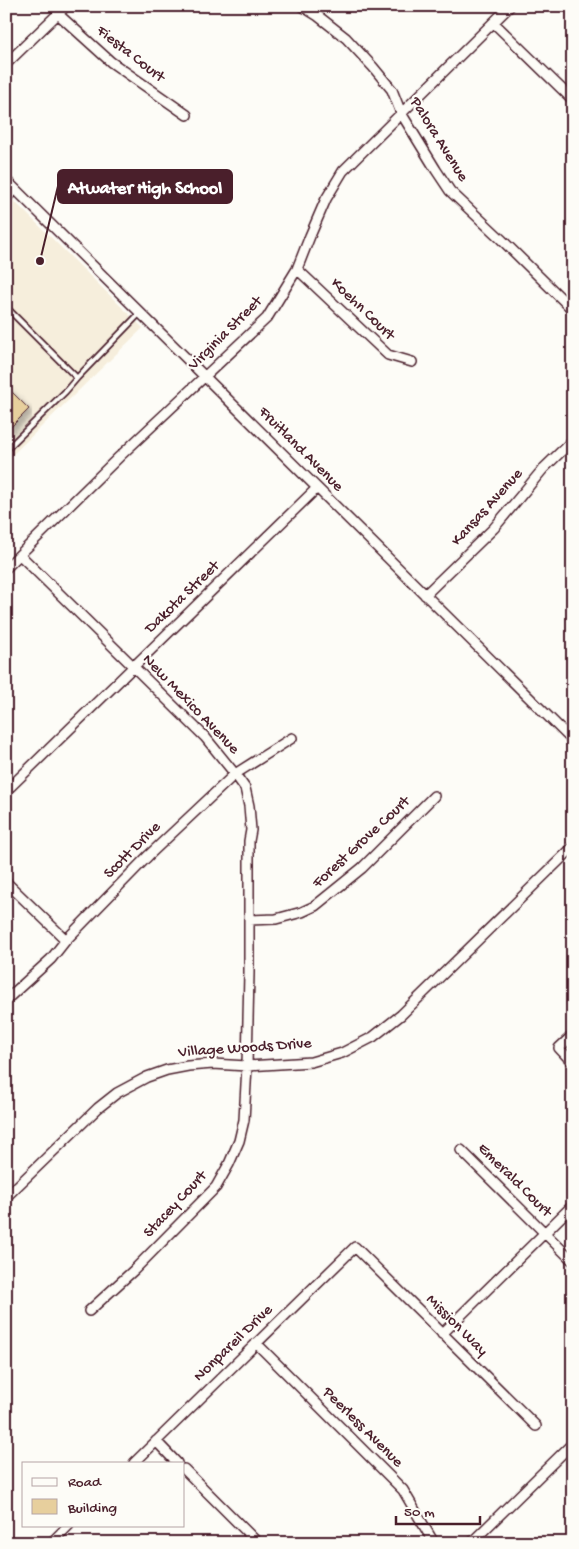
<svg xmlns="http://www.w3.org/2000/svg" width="579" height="1549" font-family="'Gochi Hand',sans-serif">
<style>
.built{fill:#f6eedc}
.building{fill:#e7cf9d;stroke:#4a1f2b;filter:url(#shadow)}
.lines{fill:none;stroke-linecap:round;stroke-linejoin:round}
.service-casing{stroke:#4a1f2b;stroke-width:8}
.minor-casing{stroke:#4a1f2b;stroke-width:12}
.service{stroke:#fdfcf7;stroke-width:4.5}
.minor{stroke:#fdfcf7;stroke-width:9}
.labels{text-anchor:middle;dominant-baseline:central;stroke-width:4.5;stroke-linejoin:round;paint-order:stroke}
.street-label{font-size:16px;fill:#4a1f2b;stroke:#fdfcf7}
.leader{fill:none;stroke:#4a1f2b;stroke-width:2}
.callout-dot{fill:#4a1f2b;stroke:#fdfcf7;stroke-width:2}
.callout{fill:#4a1f2b;stroke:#4a1f2b;stroke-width:2}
.callout-label{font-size:18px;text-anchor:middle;font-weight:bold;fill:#fff}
</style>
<defs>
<filter id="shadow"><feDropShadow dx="4.5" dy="4.5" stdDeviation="2.5" flood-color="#0004"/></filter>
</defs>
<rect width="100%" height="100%" fill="#fdfcf7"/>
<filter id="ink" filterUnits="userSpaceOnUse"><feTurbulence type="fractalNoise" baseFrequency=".02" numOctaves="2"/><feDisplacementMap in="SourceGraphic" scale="10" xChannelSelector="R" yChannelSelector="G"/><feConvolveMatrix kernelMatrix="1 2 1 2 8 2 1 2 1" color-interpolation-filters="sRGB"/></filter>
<g filter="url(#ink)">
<!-- built -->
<path class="built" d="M6 193 143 328 6 461Z"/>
<!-- building -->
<path class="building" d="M6 386 29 409 6 432Z"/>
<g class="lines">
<defs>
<path id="service" d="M6 201 17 190
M6 307 77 378 140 313
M6 450 65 392 77 378"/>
<path id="minor" d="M302 6 318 16 346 38 373 67 392 90 401 113 436 170 450 191 501 239 573 310
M58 14 111 62 187 115
M494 23 573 100
M6 64 66 6
M6 180 573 741
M297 269 388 355 412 362
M20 555 205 737 235 774 245 788 249 806 251 830 249 841V973L247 1066 244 1120 239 1141 229 1164 216 1187 134 1270 89 1311
M6 568 119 457 267 318 297 269 310 236 326 199 343 171 510 6
M425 595 494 528 543 469 573 440
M6 791 317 488
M6 882 66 940
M249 920 276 919 302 912 315 906 362 868 434 796
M6 1000 51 959 66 940 149 855 235 774 292 738
M573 1035 559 1048 573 1063
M461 1150 573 1261
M6 1197 98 1108 117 1093 147 1077 167 1070 188 1066 213 1064 247 1066 311 1062 342 1053 373 1037 401 1015 573 847
M442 1334 573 1205
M256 1343 403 1490 434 1543
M156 1441 177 1463
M134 1463 355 1247 536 1426
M184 1469 258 1543
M51 1543 69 1525
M471 1543 573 1443"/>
</defs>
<!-- service casing -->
<use href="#service" class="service-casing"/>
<!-- minor casing -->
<use href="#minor" class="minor-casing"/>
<!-- service -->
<use href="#service" class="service"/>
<!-- minor -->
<use href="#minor" class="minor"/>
</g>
</g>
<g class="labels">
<!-- street labels -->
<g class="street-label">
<text transform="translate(130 55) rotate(38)">Fiesta Court</text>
<text transform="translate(438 140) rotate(58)">Palora Avenue</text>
<text transform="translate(362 310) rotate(44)">Koehn Court</text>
<text transform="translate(226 334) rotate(-45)">Virginia Street</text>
<text transform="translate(300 450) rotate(45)">Fruitland Avenue</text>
<text transform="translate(488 508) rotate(-48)">Kansas Avenue</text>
<text transform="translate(183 598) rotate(-44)">Dakota Street</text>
<text transform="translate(190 705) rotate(46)">New Mexico Avenue</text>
<text transform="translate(362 843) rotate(-43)">Forest Grove Court</text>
<text transform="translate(133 851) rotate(-45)">Scott Drive</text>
<text transform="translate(245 1049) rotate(-4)">Village Woods Drive</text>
<text transform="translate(514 1181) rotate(45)">Emerald Court</text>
<text transform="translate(176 1205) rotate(-47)">Stacey Court</text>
<text transform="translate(456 1326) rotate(45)">Mission Way</text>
<text transform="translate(234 1344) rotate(-44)">Nonpareil Drive</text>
<text transform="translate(362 1428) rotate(45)">Peerless Avenue</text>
</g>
</g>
<!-- callouts -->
<path class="leader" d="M40 261L58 186"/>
<circle class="callout-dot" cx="40" cy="261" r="5"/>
<rect class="callout" x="58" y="170" width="174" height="33" rx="5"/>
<g class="callout-label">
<text x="145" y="193">Atwater High School</text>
</g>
<!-- margin -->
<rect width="579" height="1549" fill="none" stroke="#fdfcf7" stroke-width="25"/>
<rect x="12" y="12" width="554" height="1524" fill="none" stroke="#4a1f2b" stroke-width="2" filter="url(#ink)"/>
<!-- legend -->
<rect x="22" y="1462" width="162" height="65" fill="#fdfcf7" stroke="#b5a4a5"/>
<rect x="32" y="1478" width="25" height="8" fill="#fdfcf7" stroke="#b5a4a5"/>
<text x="68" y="1486" font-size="15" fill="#4a1f2b">Road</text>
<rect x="32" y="1499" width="25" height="15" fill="#e7cf9d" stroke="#b5a4a5"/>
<text x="68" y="1512" font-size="15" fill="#4a1f2b">Building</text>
<!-- scale -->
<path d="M396 1516v8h84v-8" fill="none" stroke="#4a1f2b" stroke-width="2.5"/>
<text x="404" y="1516" font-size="15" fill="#4a1f2b" stroke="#fdfcf7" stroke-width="4" paint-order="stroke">50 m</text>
</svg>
